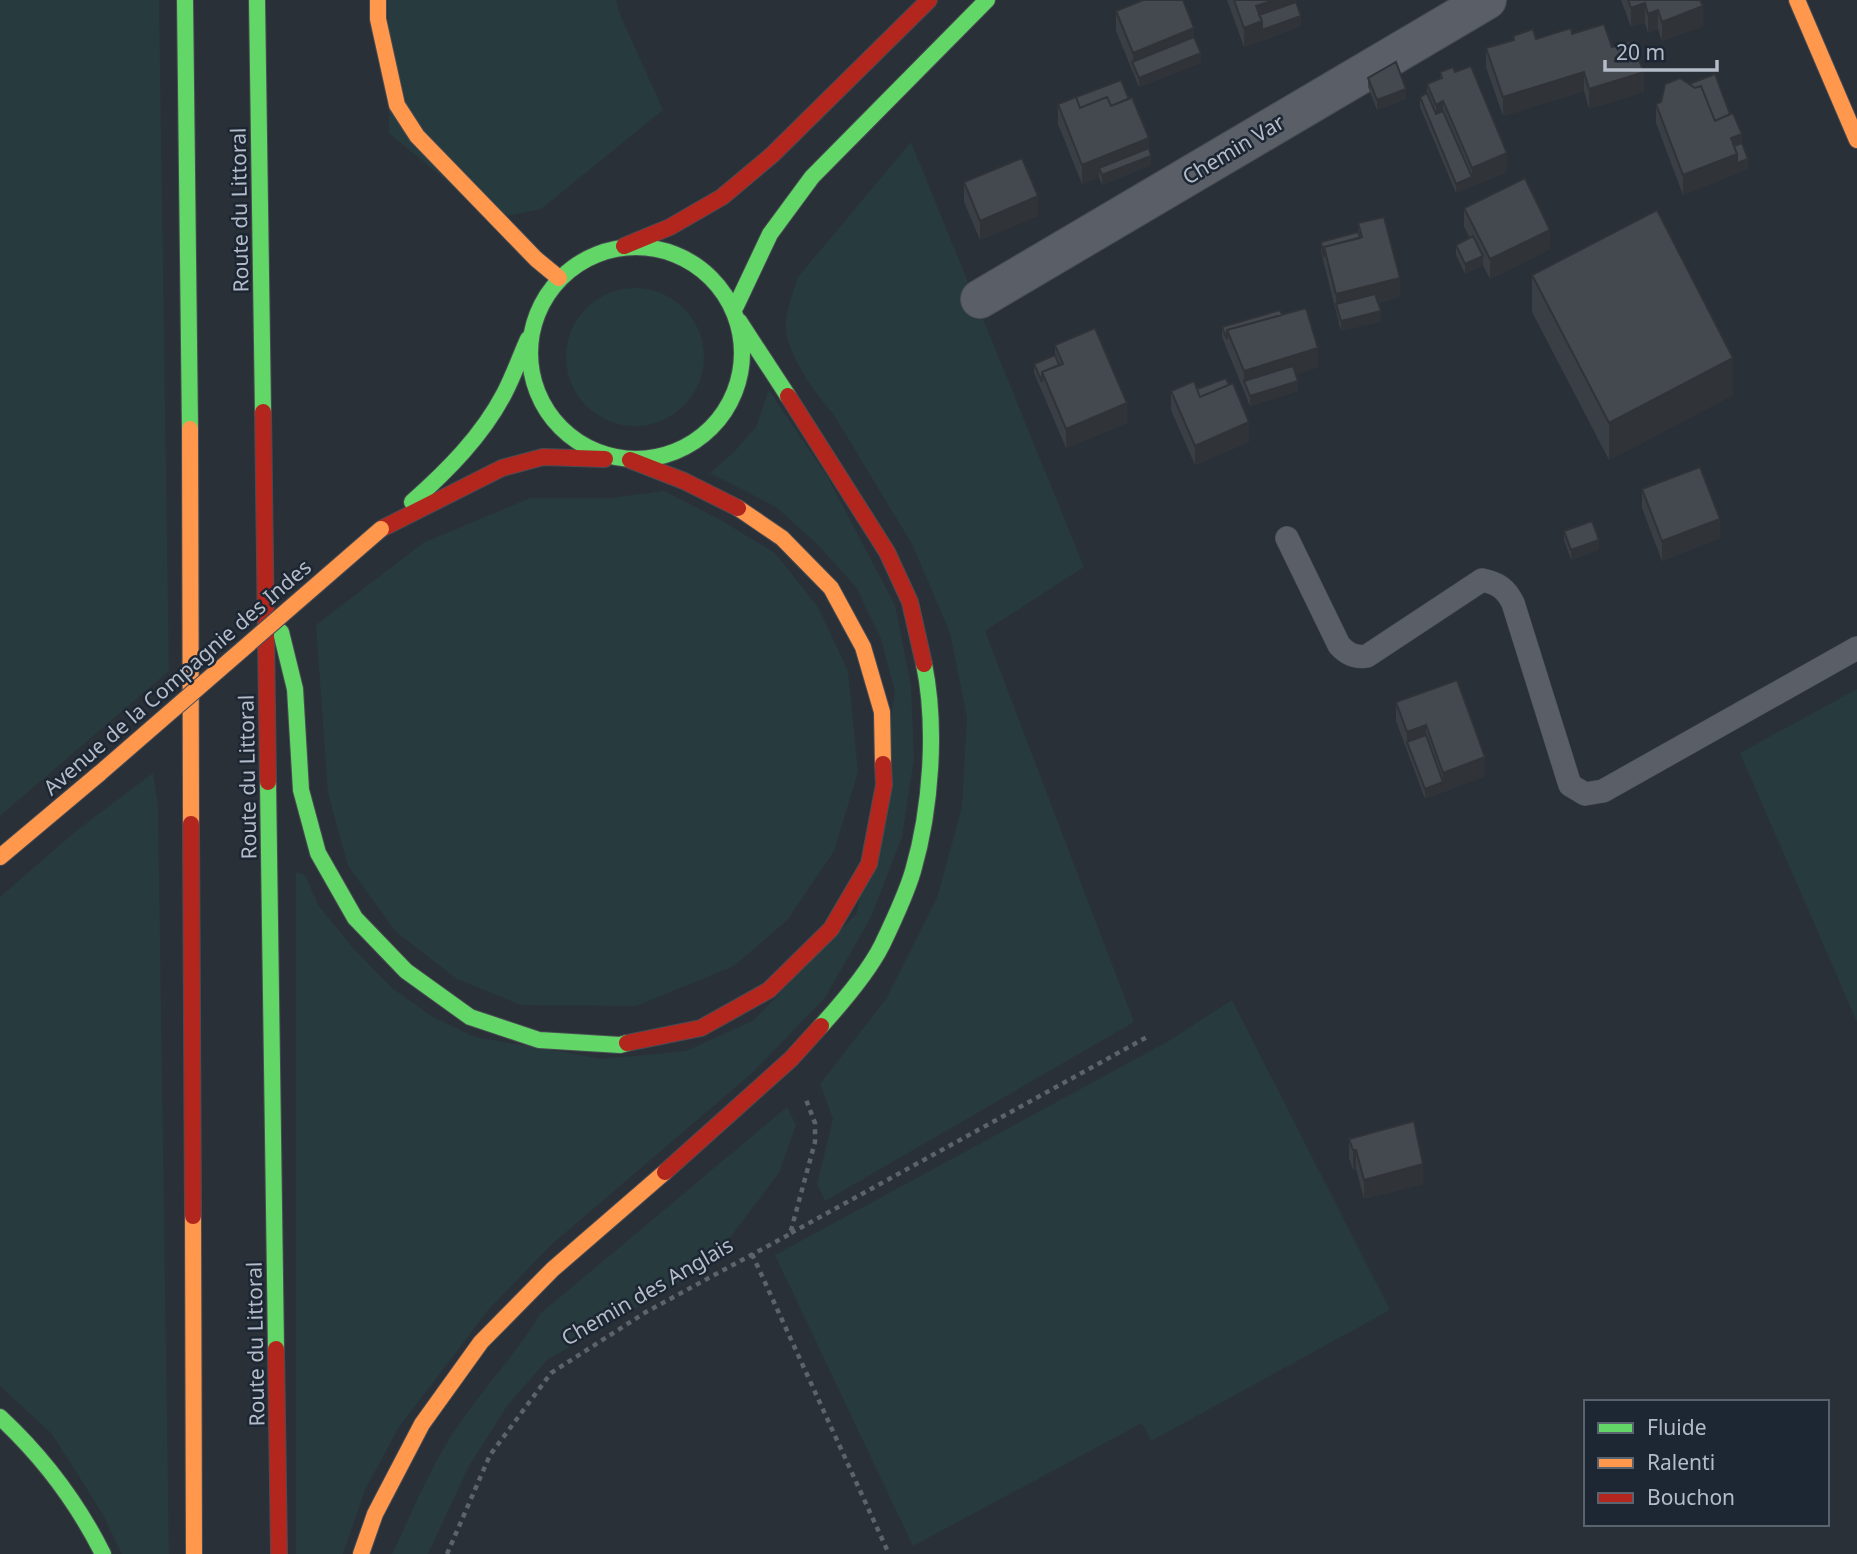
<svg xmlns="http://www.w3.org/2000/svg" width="1857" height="1554" font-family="'Noto Sans',sans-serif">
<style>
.green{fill:#273a3e}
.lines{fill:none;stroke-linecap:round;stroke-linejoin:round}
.lane-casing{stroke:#484c53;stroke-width:24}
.street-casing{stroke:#484c53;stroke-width:40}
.fast-casing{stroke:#484c53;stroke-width:18}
.slow-casing{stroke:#484c53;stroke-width:18}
.jam-casing{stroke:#484c53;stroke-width:18}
.path{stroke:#5d636a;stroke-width:4.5;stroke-dasharray:5 5;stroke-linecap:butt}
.lane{stroke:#5a5e66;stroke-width:23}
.street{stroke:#5a5e66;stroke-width:38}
.fast{stroke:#63d668;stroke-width:16}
.slow{stroke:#ff974d;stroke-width:16}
.jam{stroke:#b3261e;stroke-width:16}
.slow-bridge-casing{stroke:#484c55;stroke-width:18;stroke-linecap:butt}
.slow-bridge{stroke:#ff974d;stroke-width:16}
.wall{fill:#3a3f45}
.shaded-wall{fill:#303338}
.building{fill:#444950;stroke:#303338;stroke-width:2}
.labels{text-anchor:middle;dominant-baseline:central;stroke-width:5;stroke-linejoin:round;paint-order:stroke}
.street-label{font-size:21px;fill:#b4bcc9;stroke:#1d2633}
</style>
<rect width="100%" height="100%" fill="#2a3038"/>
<!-- green -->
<path class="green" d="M0 0H159L169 671 0 816Z
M388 0H616L619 12 663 110 541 209 508 216 477 206 389 133Z
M911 142 1084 567 985 631 1134 1022 825 1201 817 1184 833 1119 820 1084 886 999 937 898 962 807 967 717 950 633 912 544 832 412C815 394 793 361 787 337 783 318 792 295 798 277Z
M566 357a69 69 0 1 1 138 0a69 69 0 1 1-138 0Z
M769 390 828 478 895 605 911 686 914 759 902 837 871 917 825 998 750 1075 552 1244 489 1309 399 1427 365 1490 343 1554H296V872L305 875 318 905 353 948 392 988 433 1017 475 1037 603 1059 686 1051 754 1020 857 913 895 692 881 639 856 587 819 546 776 507 710 473 734 452 756 427Z
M664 491 719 519 775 553 818 607 848 671 858 772 834 851 788 919 734 966 636 1006 521 1005 457 979 396 932 348 866 328 793 316 625 423 543 530 498H610Z
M1857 689V1022L1740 753Z
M153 773 158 806 169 1554H122L102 1513 52 1434 0 1386V897L76 831Z
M1232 1000 1390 1310 1151 1441 1142 1423 913 1546 775 1255 1167 1042Z
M787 1107 796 1125 779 1173 710 1264 547 1360 507 1406 469 1466 428 1554H392C409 1519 424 1482 444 1448 472 1399 513 1360 541 1313Z"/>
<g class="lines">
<defs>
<path id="lane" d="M1287 538 1339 645C1347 654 1355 658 1367 656L1482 580C1498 583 1506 589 1513 603L1570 785 1585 794 1603 791 1857 648"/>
<path id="street" d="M980 299 1487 0"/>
<path id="fast" d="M185 0 190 429
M257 0 263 412
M530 353a106 106 0 1 1 212 0a106 106 0 1 1-212 0Z
M736 306 770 234 812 177 987 0
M739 321 788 396
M412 502C447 471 482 436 504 394 513 377 520 357 528 339
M281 632 295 689 301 790 318 853 355 918 406 971 470 1017 539 1040 620 1045 627 1043
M268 782 276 1349
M821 1026C841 1004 869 971 882 945 893 922 906 895 913 871 931 809 937 727 924 664
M0 1417C43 1457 77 1502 103 1554"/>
<path id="slow" d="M378 0V19L397 105 417 136 536 259 559 278
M1797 0 1857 140
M190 429 191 824
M738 508 782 538 831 588 863 647 882 712 883 764
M0 857 100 773
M193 1216 194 1554
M361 1554 375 1514 422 1424 481 1342 553 1269 665 1172"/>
<path id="jam" d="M624 246 670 227 722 197 772 155 929 0
M788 396 887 552 910 602 924 664
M263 412 268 782
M630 460 684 481 738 508
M381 529 502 468 543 457 605 459
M191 824 193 1216
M627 1043 701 1028 769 990 831 929 869 864 884 785 883 764
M665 1172 791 1059 821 1026
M276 1349 279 1554"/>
</defs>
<!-- lane casing -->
<use href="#lane" class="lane-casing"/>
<!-- street casing -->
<use href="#street" class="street-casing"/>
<!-- fast casing -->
<use href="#fast" class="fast-casing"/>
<!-- slow casing -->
<use href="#slow" class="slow-casing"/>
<!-- jam casing -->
<use href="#jam" class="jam-casing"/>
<!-- path -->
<path class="path" d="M791 1233 1147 1037
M752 1254 889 1554
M447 1554 490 1455 551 1373 646 1312 790 1234 815 1142V1123L805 1097"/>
<!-- lane -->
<use href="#lane" class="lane"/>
<!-- street -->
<use href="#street" class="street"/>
<!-- fast -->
<use href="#fast" class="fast"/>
<!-- slow -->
<use href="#slow" class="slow"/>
<!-- jam -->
<use href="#jam" class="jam"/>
<defs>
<path id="slow-bridge" d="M100 773 381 529"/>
</defs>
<!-- slow-bridge casing -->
<use href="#slow-bridge" class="slow-bridge-casing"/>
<!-- slow-bridge -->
<use href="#slow-bridge" class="slow-bridge"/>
</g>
<!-- wall -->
<path class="wall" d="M1227 0H1296L1301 26 1244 47Z
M1621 0H1700L1703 26 1662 41 1658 29 1648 33 1645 23 1631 27Z
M1116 11 1194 37 1201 63 1139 87 1116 31Z
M1572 34 1612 47 1644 92 1589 109 1584 91 1503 116 1486 67V48L1513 40V36L1536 39Z
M1440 72H1455L1507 172 1456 193 1420 107V97L1427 93V84L1440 79Z
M1368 78 1406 99 1377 110 1368 87Z
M1058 104 1149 148 1151 165 1102 185 1099 177 1082 184 1058 124Z
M1656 104 1742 143 1748 169 1683 195 1656 123Z
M964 182 1038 216 980 240 964 202Z
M1464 208 1550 249 1490 279 1483 265 1465 274 1456 255V245L1470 238 1464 227Z
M1358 223 1400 297 1378 303 1381 321 1341 331 1321 252V242L1358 233Z
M1532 275 1733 395 1609 460 1532 312Z
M1282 315 1318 367 1296 374 1298 391 1250 406 1222 337V327Z
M1055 345 1127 423 1066 448 1034 373V364L1055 355Z
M1197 389 1249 442 1195 465 1171 410V391Z
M1642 489 1720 538 1662 561 1642 508Z
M1564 531 1599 550 1571 560 1564 540Z
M1396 702 1485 776 1425 799 1396 721Z
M1349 1139 1423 1184 1364 1199 1356 1169 1353 1170 1349 1158Z"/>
<!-- shaded-wall -->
<path class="shaded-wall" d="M1275 0H1296V12L1262 24V40L1244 47V28L1256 6Z
M1645 3V23L1631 27V8Z
M1703 6V26L1662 41V22Z
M1658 10V29L1648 33V14Z
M1301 16V26L1262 40V30Z
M1194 28V47L1133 62V53Z
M1201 53V63L1139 87V78Z
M1584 72V91L1503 116V97Z
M1644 72V92L1589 109V89Z
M1406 89V99L1377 110V100Z
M1443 101V121L1436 124V105Z
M1742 134V153L1748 159V169L1683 195V175L1731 138Z
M1149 138V157L1151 156V165L1102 185V176L1099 168V177L1082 184V165Z
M1507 153V172L1456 193V184L1472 177V168Z
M1038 196V216L980 240V221Z
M1550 230V249L1490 279V259Z
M1483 256V265L1465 274V264Z
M1400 278V297L1339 313 1336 304V294Z
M1381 311V321L1341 331V321Z
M1318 348V367L1247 390 1244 381V371Z
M1733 358V395L1609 460V423Z
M1298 381V391L1250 406V396Z
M1127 403V423L1066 448V429Z
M1249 422V442L1195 465V446Z
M1720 519V538L1662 561V541Z
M1599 540V550L1571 560V550Z
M1426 725V745L1407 742V732Z
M1485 757V776L1425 799V789L1443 782V773Z
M1353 1150H1356V1169L1353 1170Z
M1423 1164V1184L1364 1199V1180Z"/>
<!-- building -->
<path class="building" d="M1143 0H1183L1194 28 1133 53 1116 11Z
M1234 0H1275L1256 6 1262 21 1244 28Z
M1628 0H1700L1703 6 1662 22 1658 10 1648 14 1645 3 1631 8Z
M1296 2 1301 16 1262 30V21L1259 15Z
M1604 24 1612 47 1631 41 1644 72 1589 89 1584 72 1503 97 1486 48 1514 40 1513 36 1533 29 1536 39 1571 28 1572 34Z
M1194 37 1201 53 1139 78 1132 62Z
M1396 62 1406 89 1377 100 1368 78Z
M1471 66 1507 153 1472 168 1443 101 1436 105 1427 84 1442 78 1440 72 1453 67 1455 72Z
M1715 74 1730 114 1715 121 1701 86 1695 88 1689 84Z
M1680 78 1695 88 1701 86 1715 121 1733 113 1742 134 1731 138 1737 154 1683 175 1656 104 1661 102 1665 84Z
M1121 80 1129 99 1111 106 1107 97 1080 108 1076 97Z
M1427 93 1436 114 1443 111 1472 177 1456 184 1420 97Z
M1076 97 1080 108 1107 97 1111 106 1132 97 1149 138 1082 165 1058 104Z
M1742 143 1748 159 1737 163V154L1734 146Z
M1149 148 1151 156 1102 175 1099 168Z
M1022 158 1038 196 980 221 964 182Z
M1525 178 1550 230 1490 259 1464 208Z
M1657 210 1733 358 1609 423 1532 275Z
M1384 217 1400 278 1336 294 1324 247 1362 237 1358 223Z
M1358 232 1360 238 1324 247V257L1321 242Z
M1473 236 1483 256 1465 264 1456 245Z
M1375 294 1381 311 1341 321 1336 304Z
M1306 308 1318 348 1244 371 1227 330Z
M1280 310 1282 315 1227 330V339L1222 327Z
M1095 328 1127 403 1066 429 1042 372 1063 364 1055 345Z
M1055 355 1059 365 1042 372V382L1034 364Z
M1293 366 1298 381 1250 396 1244 381Z
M1226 378 1229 385 1200 397 1197 389Z
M1194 381 1200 397 1233 383 1249 422 1195 446 1171 391Z
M1700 467 1720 519 1662 541 1642 489Z
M1592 521 1599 540 1571 550 1564 531Z
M1457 680 1485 757 1443 773 1426 725 1407 732 1396 702Z
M1426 735 1443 782 1425 789 1407 742Z
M1414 1121 1423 1164 1364 1180 1356 1150H1353L1349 1139Z"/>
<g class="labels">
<!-- street labels -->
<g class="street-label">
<text transform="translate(1233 149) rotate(-31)">Chemin Var</text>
<text transform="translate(239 210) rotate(-91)">Route du Littoral</text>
<text transform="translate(177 677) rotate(-41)">Avenue de la Compagnie des Indes</text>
<text transform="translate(247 777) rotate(-91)">Route du Littoral</text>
<text transform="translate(647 1291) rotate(-30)">Chemin des Anglais</text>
<text transform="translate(255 1344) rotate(-91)">Route du Littoral</text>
</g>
</g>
<!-- legend -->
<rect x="1584" y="1400" width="245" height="126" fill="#1d2633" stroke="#59626f" stroke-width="2"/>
<rect x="1598" y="1423" width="35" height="10" fill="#63d668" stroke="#59626f" stroke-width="2"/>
<text x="1647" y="1435" font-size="21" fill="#b4bcc9">Fluide</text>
<rect x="1598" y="1458" width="35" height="10" fill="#ff974d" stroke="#59626f" stroke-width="2"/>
<text x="1647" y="1470" font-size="21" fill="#b4bcc9">Ralenti</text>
<rect x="1598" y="1493" width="35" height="10" fill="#b3261e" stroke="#59626f" stroke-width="2"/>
<text x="1647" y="1505" font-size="21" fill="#b4bcc9">Bouchon</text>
<!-- scale -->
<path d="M1605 60v10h112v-10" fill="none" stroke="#b4bcc9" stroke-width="3.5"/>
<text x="1616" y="60" font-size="21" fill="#b4bcc9" stroke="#1d2633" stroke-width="5" paint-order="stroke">20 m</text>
</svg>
